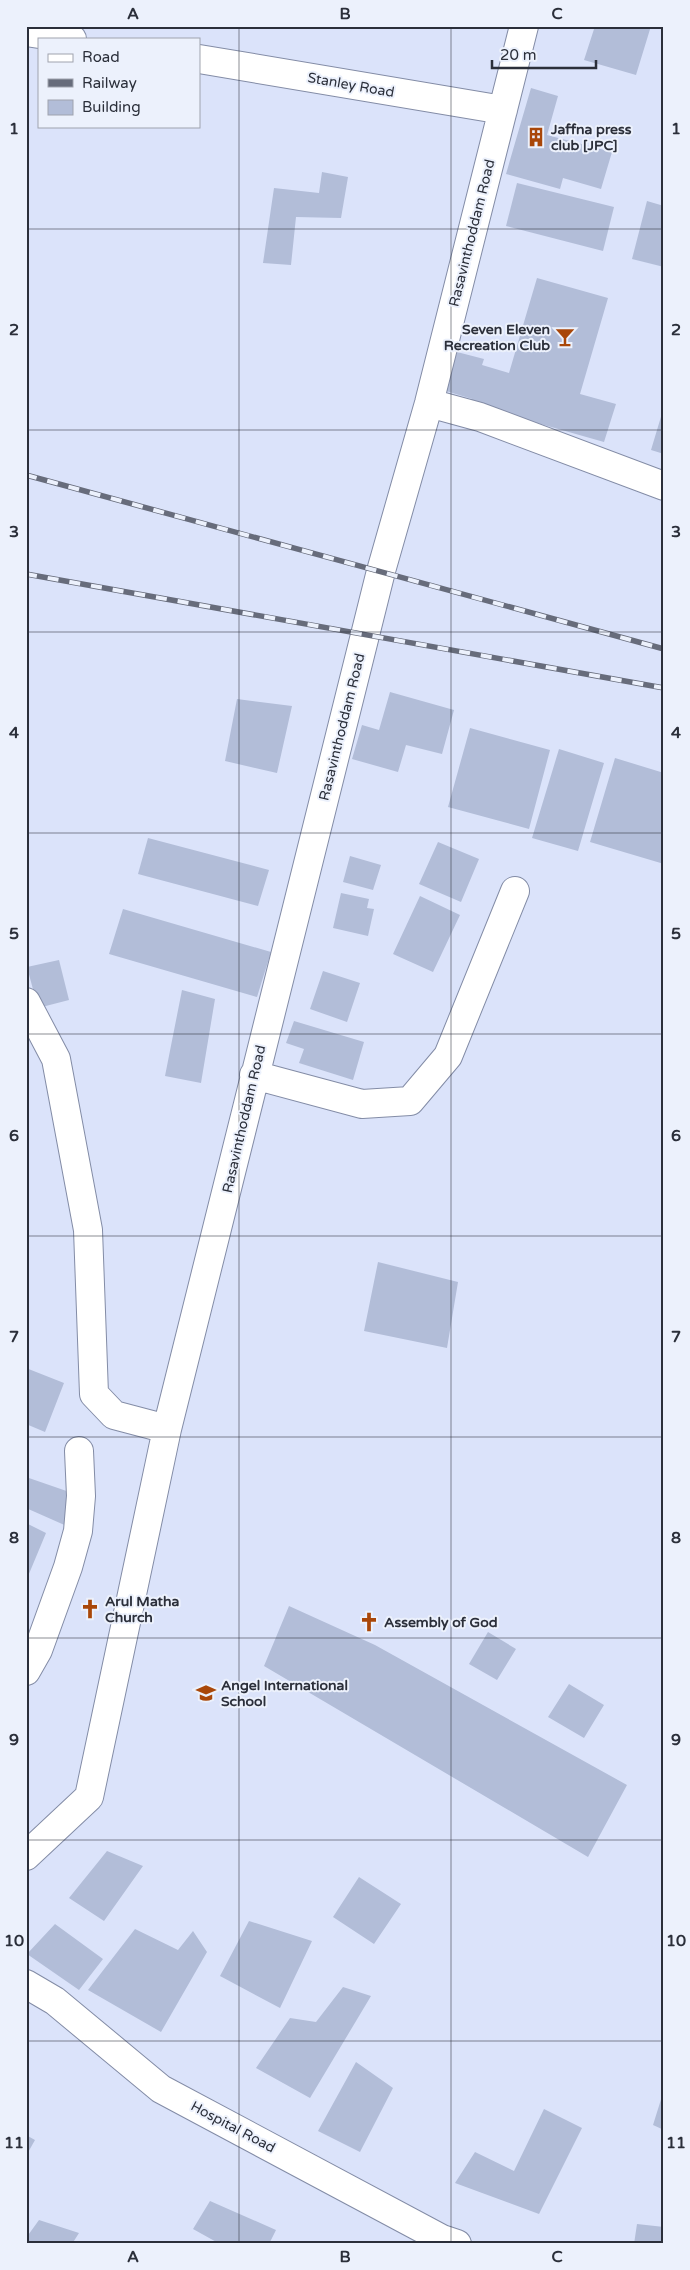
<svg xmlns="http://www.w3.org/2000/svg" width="690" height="2270" font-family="'Varela Round',sans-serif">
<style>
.building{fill:#b2bdd8}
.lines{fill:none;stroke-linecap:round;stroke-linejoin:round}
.minor-casing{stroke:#838ca6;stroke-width:30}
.tertiary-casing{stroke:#838ca6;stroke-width:30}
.minor{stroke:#fff;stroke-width:28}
.tertiary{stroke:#fff;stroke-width:28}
.rail-casing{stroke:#676c7b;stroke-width:5.5}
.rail{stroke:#ecf1fc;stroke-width:4;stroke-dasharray:11;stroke-linecap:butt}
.grid{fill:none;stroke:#2b2f3a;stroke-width:1;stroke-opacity:0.55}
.labels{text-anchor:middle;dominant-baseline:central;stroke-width:4;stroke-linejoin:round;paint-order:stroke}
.street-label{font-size:14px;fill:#2b2f3a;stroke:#ecf1fc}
.poi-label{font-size:14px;font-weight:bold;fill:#2b2f3a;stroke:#ecf1fc;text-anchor:start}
.neatline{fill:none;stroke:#2b2f3a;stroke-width:2}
.grid-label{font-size:16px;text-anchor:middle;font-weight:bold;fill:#2b2f3a}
</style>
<rect width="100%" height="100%" fill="#dbe3fa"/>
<!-- building -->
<path class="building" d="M595 26H651L636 75 584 60Z
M531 88 558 96 547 135 612 152 601 189 563 178 560 189 506 174Z
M322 172 348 177 341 218 296 217 291 265 263 263 274 188 319 193Z
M517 183 614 207 603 251 506 226Z
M647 201 664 206V267L632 259Z
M537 278 608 298 580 394 616 404 604 442 470 404 472 399 446 391 457 352 484 359 482 365 509 373Z
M663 410H664V454L651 450Z
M390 692 454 710 442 754 406 745 398 772 352 759 362 725 379 730Z
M237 699 292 706 277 773 225 761Z
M470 728 550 750 529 829 448 807Z
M559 749 604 763 578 851 532 838Z
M615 758 664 773V864L590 842Z
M148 838 269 870 258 906 138 874Z
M438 842 479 859 461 902 419 884Z
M350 856 381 865 373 890 343 882Z
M341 893 369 899 367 908 374 909 368 936 333 928Z
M420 896 460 915 433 972 393 954Z
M123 909 271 952 257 997 109 954Z
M59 960 69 1000 38 1008 27 967Z
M323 971 360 983 347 1022 310 1009Z
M182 990 215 999 201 1083 165 1076Z
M294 1021 364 1042 353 1080 299 1063 304 1049 286 1043Z
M378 1262 458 1282 447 1348 364 1331Z
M26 1368 64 1383 45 1432 26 1424Z
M26 1477 81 1496 78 1531 26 1508Z
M26 1523 46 1533 26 1581Z
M289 1606 375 1645 627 1785 588 1857 264 1666Z
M488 1632 516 1649 497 1680 469 1664Z
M569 1684 604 1705 584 1738 548 1717Z
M107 1851 143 1866 104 1921 69 1898Z
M359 1877 401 1904 374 1944 333 1917Z
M249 1921 312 1941 280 2008 220 1976Z
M55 1924 103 1959 79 1990 27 1954Z
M135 1929 178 1950 193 1931 207 1952 161 2032 88 1990Z
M343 1987 371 1996 310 2098 256 2068 290 2018 316 2022Z
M356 2062 393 2088 360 2152 318 2131Z
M663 2093H664V2130L653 2125Z
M544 2109 582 2128 539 2214 455 2183 475 2152 514 2171Z
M26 2135 35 2140 26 2156Z
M210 2201 276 2230 269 2244H220L193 2229Z
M39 2220 79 2233 72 2244H26V2238Z
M637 2224 664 2227V2244H634Z"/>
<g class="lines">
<defs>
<path id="minor" d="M26 32 72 39
M199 59 503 110
M429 403 480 417 664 486
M26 1002 56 1059 88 1230 94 1394 114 1415 167 1429
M254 1075 362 1104 410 1101 448 1056 515 891
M26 1671 38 1650 68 1567 78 1531 81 1496 79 1451
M26 1856 89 1797 167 1429 381 571 429 403 524 26"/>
<path id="tertiary" d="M26 1984 55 2001 161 2089 442 2239 457 2244"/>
</defs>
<!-- minor casing -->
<use href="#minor" class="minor-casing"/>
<!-- tertiary casing -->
<use href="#tertiary" class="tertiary-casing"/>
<!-- minor -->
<use href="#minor" class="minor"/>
<!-- tertiary -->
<use href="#tertiary" class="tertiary"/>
<defs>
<path id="rail" d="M26 475 664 649
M26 574 664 688"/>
</defs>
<!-- rail casing -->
<use href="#rail" class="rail-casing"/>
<!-- rail -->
<use href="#rail" class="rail"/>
</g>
<!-- grid -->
<path class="grid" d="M239 26V2244M451 26V2244M26 229H664M26 430H664M26 632H664M26 833H664M26 1034H664M26 1236H664M26 1437H664M26 1638H664M26 1840H664M26 2041H664"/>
<!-- icons -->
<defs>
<symbol id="building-bare" viewBox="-9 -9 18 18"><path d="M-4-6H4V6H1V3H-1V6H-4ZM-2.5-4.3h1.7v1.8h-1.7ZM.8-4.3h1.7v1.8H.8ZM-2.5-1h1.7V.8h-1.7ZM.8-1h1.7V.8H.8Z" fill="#a94709" stroke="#ecf1fc" stroke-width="2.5" paint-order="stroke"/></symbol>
<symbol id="bar-bare" viewBox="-9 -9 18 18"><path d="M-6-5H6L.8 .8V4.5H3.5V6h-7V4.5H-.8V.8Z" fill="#a94709" stroke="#ecf1fc" stroke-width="2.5" paint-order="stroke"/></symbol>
<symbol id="church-bare" viewBox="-9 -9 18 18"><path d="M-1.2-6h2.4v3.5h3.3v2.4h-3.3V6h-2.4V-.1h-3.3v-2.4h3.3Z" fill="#a94709" stroke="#ecf1fc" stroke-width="2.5" paint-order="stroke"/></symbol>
<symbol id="school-bare" viewBox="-9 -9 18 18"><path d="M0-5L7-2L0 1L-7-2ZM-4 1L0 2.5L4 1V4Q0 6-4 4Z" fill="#a94709" stroke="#ecf1fc" stroke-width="2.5" paint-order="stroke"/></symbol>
</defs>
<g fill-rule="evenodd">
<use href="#building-bare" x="522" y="123" width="28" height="28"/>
<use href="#bar-bare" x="551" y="323" width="28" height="28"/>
<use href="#church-bare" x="76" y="1595" width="28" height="28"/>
<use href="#church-bare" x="355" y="1608" width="28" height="28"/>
<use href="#school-bare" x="192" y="1679" width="28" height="28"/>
</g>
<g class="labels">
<!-- street labels -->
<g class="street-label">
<text transform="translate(351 85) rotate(10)">Stanley Road</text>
<text transform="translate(472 233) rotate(-76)">Rasavinthoddam Road</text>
<text transform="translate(342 727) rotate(-76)">Rasavinthoddam Road</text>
<text transform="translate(244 1119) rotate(-77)">Rasavinthoddam Road</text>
<text transform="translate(233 2127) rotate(28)">Hospital Road</text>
</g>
<!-- poi labels -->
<g class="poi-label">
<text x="551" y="129">Jaffna press<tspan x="551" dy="16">club [JPC]</tspan></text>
<text x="550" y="329" text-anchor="end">Seven Eleven<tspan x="550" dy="16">Recreation Club</tspan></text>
<text x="105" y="1601">Arul Matha<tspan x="105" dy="16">Church</tspan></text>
<text x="384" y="1622">Assembly of God</text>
<text x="221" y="1685">Angel International<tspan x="221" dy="16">School</tspan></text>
</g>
</g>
<!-- border -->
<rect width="690" height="2270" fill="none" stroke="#ecf1fc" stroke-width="55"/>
<!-- legend -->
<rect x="38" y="38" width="162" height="90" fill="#ecf1fc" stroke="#9fa3ae"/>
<rect x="48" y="54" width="25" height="8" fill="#ffffff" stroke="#9fa3ae"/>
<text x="82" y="62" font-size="15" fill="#2b2f3a">Road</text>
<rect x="48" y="79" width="25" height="8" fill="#676c7b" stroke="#9fa3ae"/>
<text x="82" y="88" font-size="15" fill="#2b2f3a">Railway</text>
<rect x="48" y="100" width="25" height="15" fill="#b2bdd8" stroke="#9fa3ae"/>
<text x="82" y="112" font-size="15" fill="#2b2f3a">Building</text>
<!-- scale -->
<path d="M492 60v8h104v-8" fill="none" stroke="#2b2f3a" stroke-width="2.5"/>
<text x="500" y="60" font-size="15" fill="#2b2f3a" stroke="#ecf1fc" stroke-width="4" paint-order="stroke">20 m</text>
<rect x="28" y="28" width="634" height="2214" class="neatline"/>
<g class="grid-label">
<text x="133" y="19">A</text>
<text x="345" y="19">B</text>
<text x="557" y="19">C</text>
<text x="14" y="134">1</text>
<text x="676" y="134">1</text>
<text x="14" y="335">2</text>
<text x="676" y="335">2</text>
<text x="14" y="537">3</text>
<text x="676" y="537">3</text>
<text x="14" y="738">4</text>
<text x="676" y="738">4</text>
<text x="14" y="939">5</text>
<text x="676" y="939">5</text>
<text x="14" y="1141">6</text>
<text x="676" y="1141">6</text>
<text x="14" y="1342">7</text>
<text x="676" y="1342">7</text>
<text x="14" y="1543">8</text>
<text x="676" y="1543">8</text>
<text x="14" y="1745">9</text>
<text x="676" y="1745">9</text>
<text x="14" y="1946">10</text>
<text x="676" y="1946">10</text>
<text x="14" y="2148">11</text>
<text x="676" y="2148">11</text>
<text x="133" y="2262">A</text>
<text x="345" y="2262">B</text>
<text x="557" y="2262">C</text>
</g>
</svg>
